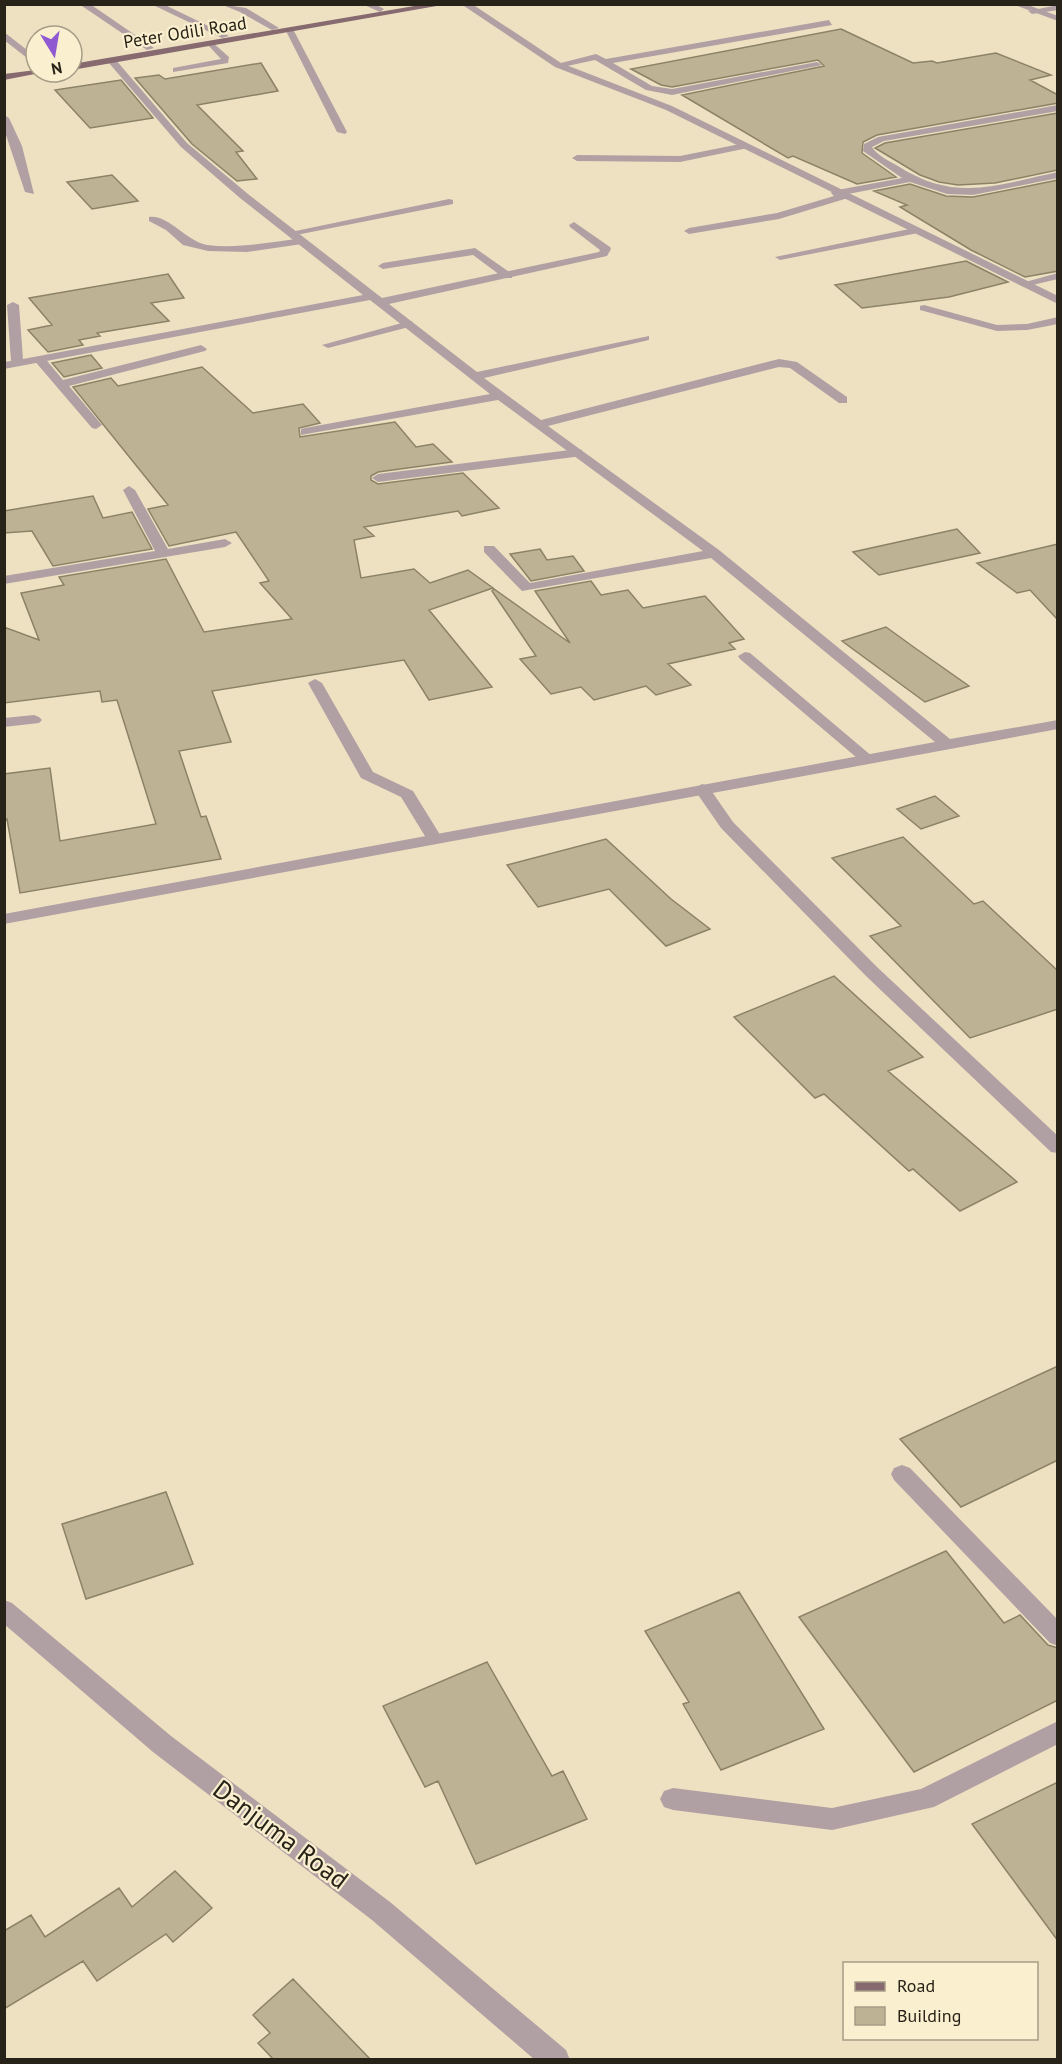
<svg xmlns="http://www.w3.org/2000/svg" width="1062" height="2064" font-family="'PT Sans',sans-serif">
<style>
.building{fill:#bdb294;stroke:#8c8265;stroke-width:1.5}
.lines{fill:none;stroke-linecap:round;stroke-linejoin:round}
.service{fill:#b1a0a3;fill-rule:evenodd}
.minor{fill:#b1a0a3;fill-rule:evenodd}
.primary{fill:#866a70;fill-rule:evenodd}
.labels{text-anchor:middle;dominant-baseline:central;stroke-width:4.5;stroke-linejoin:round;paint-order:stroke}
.far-street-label{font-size:18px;fill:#282318;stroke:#faefcf}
.near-street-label{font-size:26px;fill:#282318;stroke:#faefcf}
</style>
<rect width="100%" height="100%" fill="#ede1c2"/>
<!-- building -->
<path class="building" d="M841 29 913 63 932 61 937 63 996 53 1051 75 1030 80 1058 95V103L877 135 863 142 862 153 896 177 857 184 793 156 788 158 682 95 824 66 818 60 672 87 661 85 631 69Z
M261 63 278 91 197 105 243 151 236 152 257 179 237 181 192 144 135 78 159 75 165 79Z
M121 80 153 118 90 128 55 90Z
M1058 113V170L995 183 958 185 939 182 920 175 875 148 885 143Z
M112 175 138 201 92 209 67 182Z
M1058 180V271L1025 277 971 250 900 207 907 205 874 191 910 184 946 196 973 197Z
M966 261 1008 282 949 297 862 308 835 285Z
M168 274 184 298 151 303 169 321 97 333 100 336 79 340 83 345 48 352 28 330 52 325 29 298Z
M91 355 102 368 64 377 52 363Z
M202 367 253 413 303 404 320 423 299 428 300 437 395 422 416 447 433 444 452 462 378 472 371 476V480L378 484 463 473 499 508 462 516 458 511 364 527 374 536 354 540 361 578 414 569 430 583 468 570 493 588 429 610 492 687 429 700 404 660 212 691 231 742 179 751 201 817 206 816 221 859 20 893 7 819 4 820V774L50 768 60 841 156 824 117 700 102 702 100 691 4 703V627L39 640 21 593 64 585 59 577 166 559 204 632 292 619 260 583 269 581 236 532 169 546 148 509 168 505 73 387 111 378 118 386Z
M93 496 103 518 132 512 152 549 53 566 32 531 4 533V511Z
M957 529 980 553 879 575 853 552Z
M1058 544V620L1030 590 1017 593 977 563Z
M540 549 547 560 573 556 584 571 531 581 510 554Z
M591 581 601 595 628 590 643 608 705 596 744 639 729 643 735 649 668 664 691 685 656 695 646 686 594 700 581 687 551 694 520 659 536 656 492 591 494 589 570 643 535 591Z
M886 627 915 648 969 686 925 702 842 641Z
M935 796 959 816 921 829 897 809Z
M903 837 974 904 983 901 1058 971V1009L970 1038 870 936 901 926 832 858Z
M606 839 671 899 710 929 666 946 609 889 538 907 507 865Z
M834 976 923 1057 888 1071 1017 1182 960 1211 913 1169 909 1171 824 1094 815 1098 734 1017Z
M1058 1366V1460L961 1507 900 1439Z
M166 1492 193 1564 86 1599 62 1524Z
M946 1551 1004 1623 1020 1615 1048 1645 1058 1648V1700L914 1772 799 1617Z
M739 1592 824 1729 721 1770 683 1704 689 1702 645 1631Z
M487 1662 552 1776 563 1771 587 1819 476 1864 438 1781 425 1787 383 1706Z
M1058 1782V1941L972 1824Z
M175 1871 212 1908 173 1942 166 1934 97 1981 83 1961 4 2009V1931L31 1915 45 1937 119 1888 132 1907Z
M293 1979 371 2060H274L258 2043 270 2033 253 2015Z"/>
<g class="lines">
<!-- service -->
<path class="service" d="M79 4H90L154 48 147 50Z
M151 4H163L229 36 222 38Z
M220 4 246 8 279 28 272 30 240 12Z
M362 4H375L384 9 380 12Z
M1058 5V10L1032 14 1028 11Z
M829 20 832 25 613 63 652 86 672 89 817 62 822 65 672 95 646 90 595 60 558 68 553 65 596 54 606 59Z
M4 32 36 57V65L4 40Z
M212 42 229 57 228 63 173 72V68L221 59 208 45Z
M1058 105V111L884 141 872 147C877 155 889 161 898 166 955 203 996 185 1058 172V178L973 195 947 194 910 182 848 194V198L779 219 689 234 684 231 689 228 777 213 834 196 831 193 832 191 902 178 863 151 864 144 878 137Z
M4 115 9 118 22 146 34 194 25 192 4 129Z
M745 143 748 144V148L680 162 577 161 572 158 577 155 680 156Z
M449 199 453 200V204L291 236 286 233Z
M149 217C168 214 186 241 207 245 239 249 271 242 302 238L307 241 302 244 247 252 208 251 183 245 166 230 149 221Z
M914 228 919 231 918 233 780 260 775 257Z
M475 248 512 274V278H504L473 255 383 269 378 266 383 263Z
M1058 273V279L1024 287 1018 284Z
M924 305 997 325 1027 324 1058 317V324L1027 330 997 331 920 310V306Z
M409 321 413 322V326L328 348 322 345Z
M201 345 207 349 205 351 69 386 102 425 96 429 92 428 33 359 43 356 63 380Z
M578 449 582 450V456L378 482 372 478 378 474Z
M745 652 750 653 873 757 876 760 873 763H863L740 659 738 656Z
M315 679 322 683 373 772 413 791 442 838 440 841H428L401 797 361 778 308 683Z
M702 784 708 786 733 822 878 968 1058 1136V1153L1051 1152 866 976 721 828 694 789Z
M902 1465 910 1468 1058 1620V1646L1050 1643 894 1480 891 1474 894 1468Z
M1058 1721V1744L934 1807 832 1830 673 1810 664 1807 660 1799 664 1791 673 1788 832 1808 921 1789Z"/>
<!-- minor -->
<path class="minor" d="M461 4H472L561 63 672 106 1058 296V304L666 110 555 67Z
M1012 4H1025L1058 16V21Z
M290 28 294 31 347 132 345 134 337 132 286 31Z
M109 59H115L187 143 248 194 382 298 599 252 600 250 570 227 569 225 574 222 610 247 611 249 607 256 389 304 477 372 649 336V340L484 378 541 420 779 359 797 362 847 397V403H839L790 368 779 367 548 426 719 550 950 739 1058 720V729L4 924V914L935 742 711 558 522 591 484 552V546H494L530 583 703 551 498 400 301 435V429L305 428 490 394 370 300 4 369V362L11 361 7 305 13 302 19 305 23 359 363 295 240 198 181 147 109 63Z
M129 486 135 490 168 549 225 539 232 543 225 547 4 584V576L155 551 123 490Z
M34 715 39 717 42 720 39 723 4 727V718Z
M4 1600 12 1603 171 1736 390 1902 566 2050 570 2060H535L372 1920 153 1752 4 1624Z"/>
<!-- primary -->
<path class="primary" d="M426 4H448L72 70V64Z
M36 70V72H45L4 80V74Z"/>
</g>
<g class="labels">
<!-- far-street labels -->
<g class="far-street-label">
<text transform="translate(185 32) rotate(-9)">Peter Odili Road</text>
</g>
<!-- near-street labels -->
<g class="near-street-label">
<text transform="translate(281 1834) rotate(37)">Danjuma Road</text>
</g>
</g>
<!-- border -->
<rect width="1062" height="2064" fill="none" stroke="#282318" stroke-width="12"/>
<!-- legend -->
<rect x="843" y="1962" width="195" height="78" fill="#faefcf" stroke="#a69d86" stroke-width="1.5"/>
<rect x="855" y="1982" width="30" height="9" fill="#866a70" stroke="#a69d86" stroke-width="1.5"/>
<text x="897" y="1992" font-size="18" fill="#282318">Road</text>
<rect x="855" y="2007" width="30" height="18" fill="#bdb294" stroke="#a69d86" stroke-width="1.5"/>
<text x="897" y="2022" font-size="18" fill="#282318">Building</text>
<!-- north arrow -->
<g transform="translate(54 54) rotate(169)"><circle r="28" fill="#faefcf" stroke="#a69d86" stroke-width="1.5"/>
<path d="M0-4.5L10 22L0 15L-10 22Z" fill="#8f59d1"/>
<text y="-9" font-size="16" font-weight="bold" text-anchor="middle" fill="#282318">N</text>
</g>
</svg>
